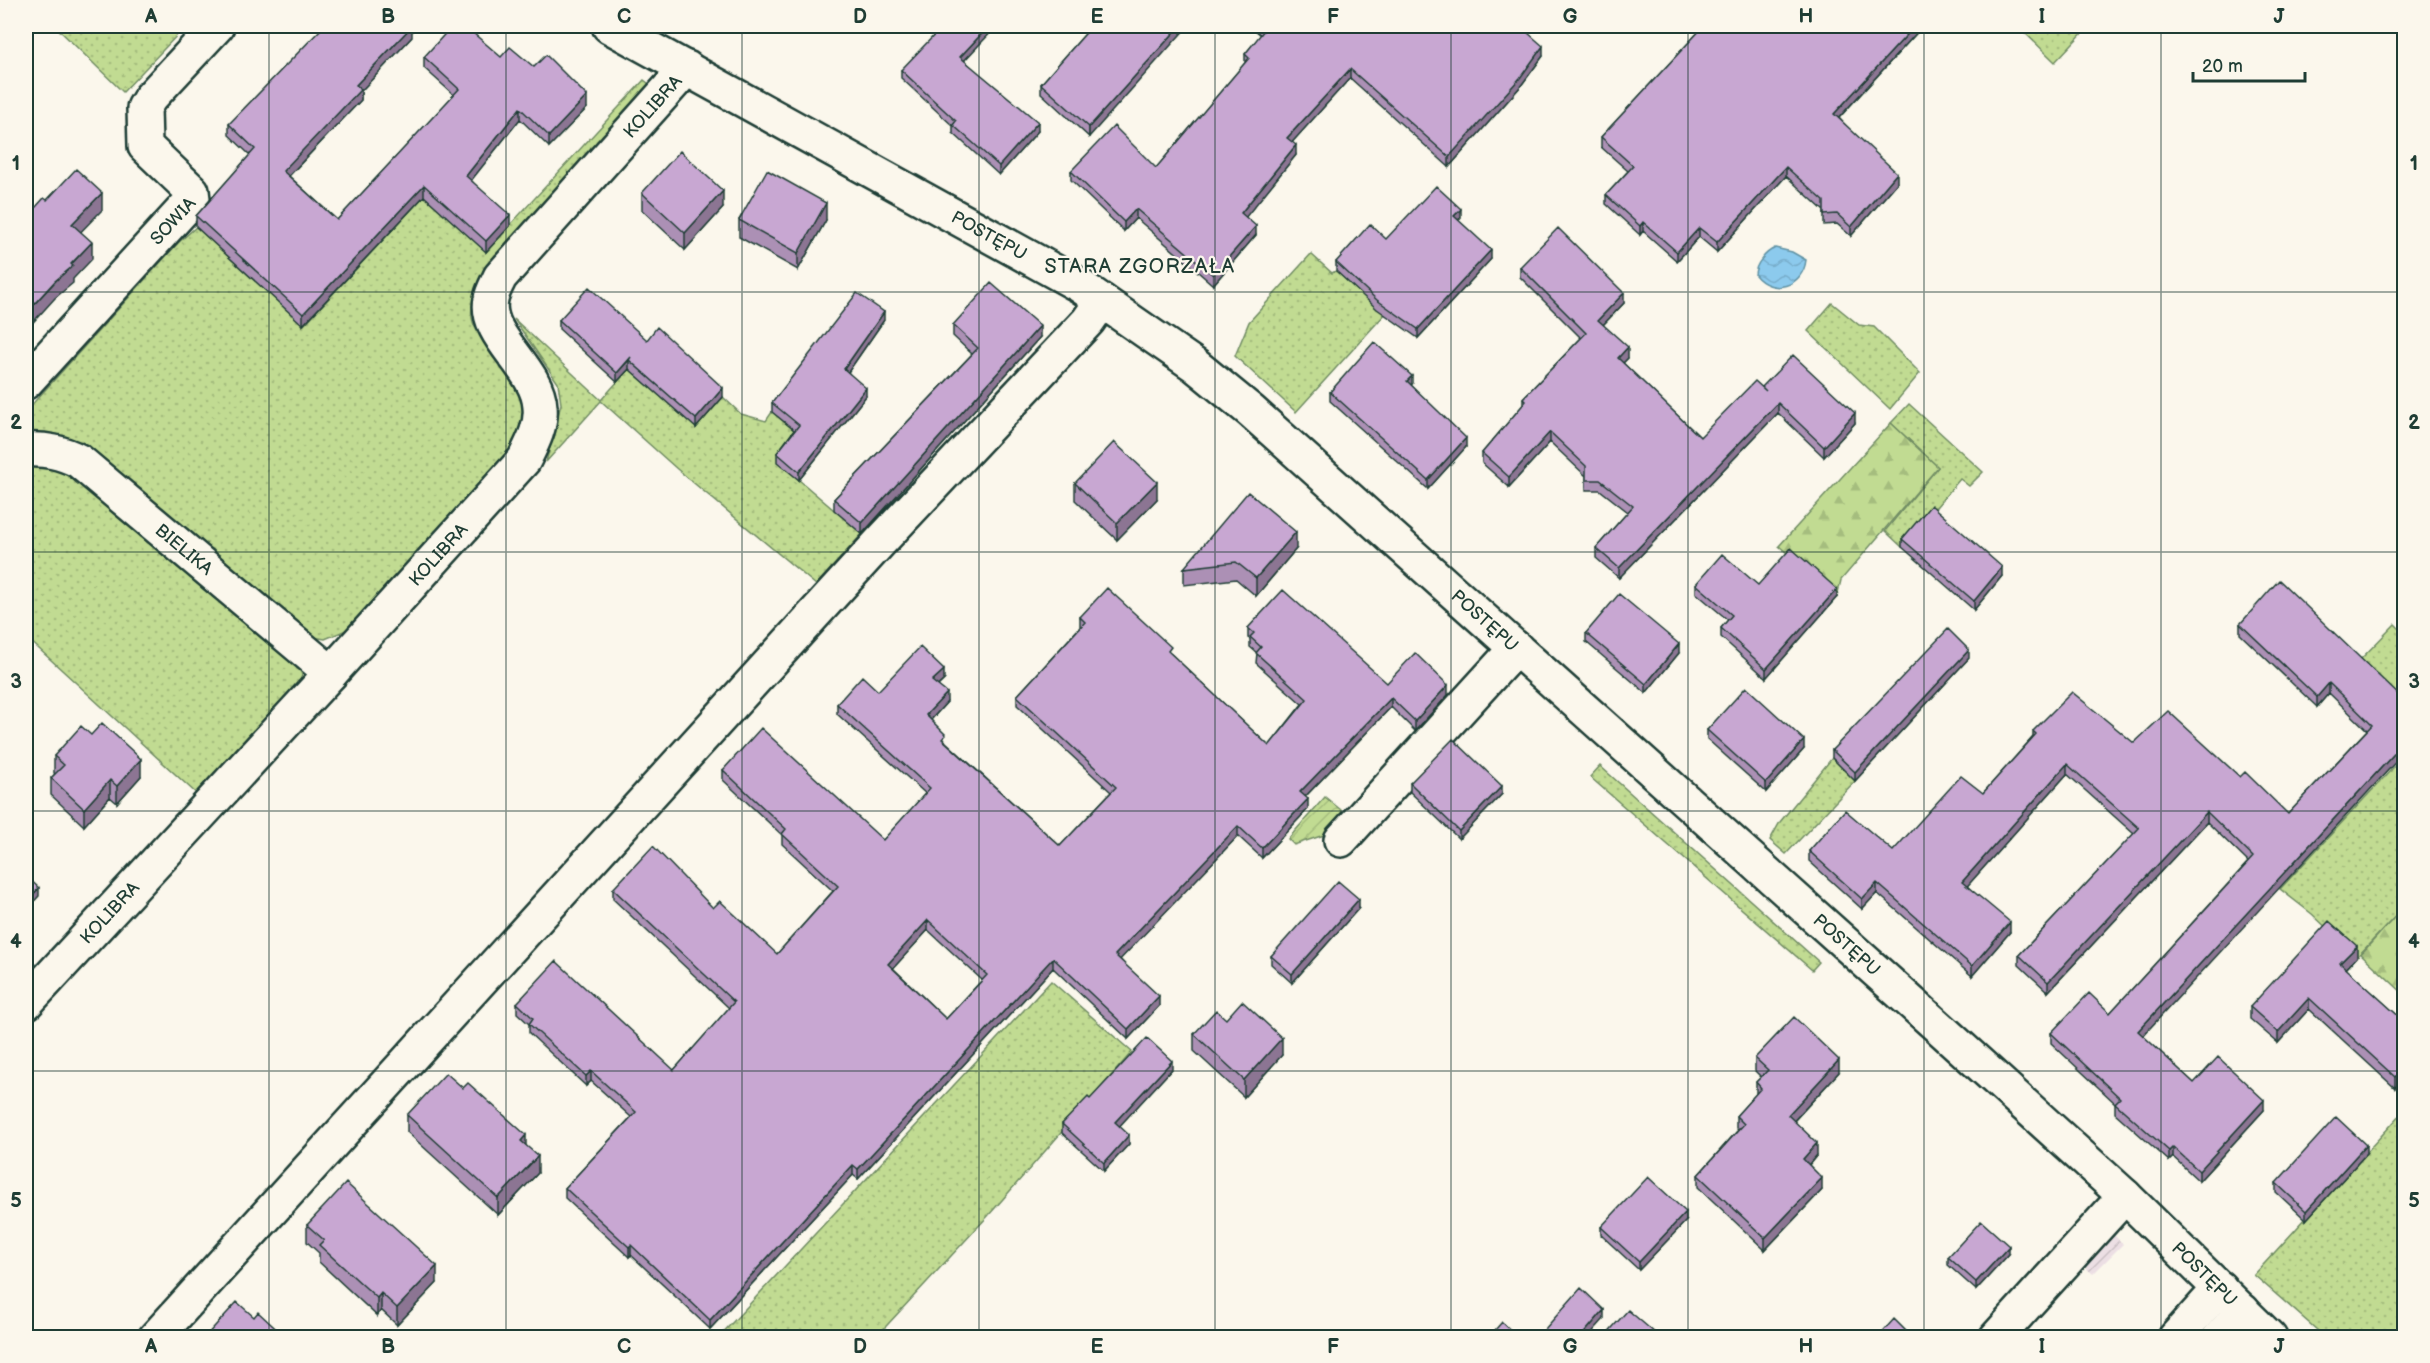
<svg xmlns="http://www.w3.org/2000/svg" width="2430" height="1363" font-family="'Balsamiq Sans',sans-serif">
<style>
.industrial{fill:url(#industrial-furrows)}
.grass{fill:url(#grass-dots);stroke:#708c63;stroke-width:1.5}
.forest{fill:url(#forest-firs);stroke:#708c63;stroke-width:1.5}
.garden{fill:url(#garden-furrows);stroke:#708c63;stroke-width:1.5}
.water{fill:url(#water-waves);stroke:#6092a3;stroke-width:1.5}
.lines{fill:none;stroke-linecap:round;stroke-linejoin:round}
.minor-casing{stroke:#1f3d34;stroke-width:38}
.minor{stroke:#fbf7ec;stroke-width:33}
.wall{fill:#ac90b5;stroke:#1f3d34;stroke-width:1.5;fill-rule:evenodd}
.shaded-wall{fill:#8c7593;stroke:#1f3d34;stroke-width:1.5}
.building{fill:#c8a7d2;stroke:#1f3d34;stroke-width:1.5;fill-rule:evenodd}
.grid{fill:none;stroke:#1f3d34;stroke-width:1.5;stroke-opacity:0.55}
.labels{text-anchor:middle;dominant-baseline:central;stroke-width:4.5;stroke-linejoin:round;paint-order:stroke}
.street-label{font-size:18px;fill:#1f3d34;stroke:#fbf7ec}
.neighbourhood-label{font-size:20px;letter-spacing:1.5px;fill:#1f3d34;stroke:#fbf7ec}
.neatline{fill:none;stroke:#1f3d34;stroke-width:2}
.grid-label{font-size:20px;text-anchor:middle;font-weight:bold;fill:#1f3d34}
</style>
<defs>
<pattern id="industrial-furrows" width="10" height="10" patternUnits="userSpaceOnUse" patternTransform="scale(1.5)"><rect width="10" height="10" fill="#ecdfe4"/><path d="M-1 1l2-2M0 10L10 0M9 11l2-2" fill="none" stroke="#cac0c4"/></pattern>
<pattern id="grass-dots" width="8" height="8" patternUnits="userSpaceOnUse" patternTransform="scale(1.5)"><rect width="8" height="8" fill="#c1db92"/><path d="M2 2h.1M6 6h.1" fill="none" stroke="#a5bd7e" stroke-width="1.8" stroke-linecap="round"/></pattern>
<pattern id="forest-firs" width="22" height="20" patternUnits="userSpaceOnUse" patternTransform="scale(1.5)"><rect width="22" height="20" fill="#c1db92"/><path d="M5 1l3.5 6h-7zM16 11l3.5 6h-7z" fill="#a5bd7e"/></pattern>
<pattern id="garden-furrows" width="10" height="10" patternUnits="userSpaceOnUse" patternTransform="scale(1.5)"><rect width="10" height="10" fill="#c1db92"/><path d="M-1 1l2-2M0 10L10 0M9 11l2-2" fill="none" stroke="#a5bd7e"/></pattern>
<pattern id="water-waves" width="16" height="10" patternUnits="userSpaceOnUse" patternTransform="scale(1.5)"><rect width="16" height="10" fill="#8ccaed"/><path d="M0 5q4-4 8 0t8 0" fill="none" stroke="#78aecc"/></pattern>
</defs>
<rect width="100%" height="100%" fill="#fbf7ec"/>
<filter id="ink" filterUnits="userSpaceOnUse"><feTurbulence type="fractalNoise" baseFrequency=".0167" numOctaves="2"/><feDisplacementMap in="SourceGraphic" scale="12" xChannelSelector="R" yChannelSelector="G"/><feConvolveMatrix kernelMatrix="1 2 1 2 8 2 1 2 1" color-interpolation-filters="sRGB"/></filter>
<g filter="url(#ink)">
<!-- industrial -->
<path class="industrial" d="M2109 1230 2123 1244 2093 1274 2079 1262Z"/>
<!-- grass -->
<path class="grass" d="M55 26H178L183 29 123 92Z
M2018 26H2089L2055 62Z
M644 80 648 83 647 93 504 246C418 356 531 332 524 415 523 426 519 446 514 455 504 471 480 491 467 505 428 546 389 587 351 628L325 639 307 636 26 437V411L178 243 196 227 304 325 424 196 486 251Z
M1311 254 1332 273 1336 271 1385 314 1296 412 1235 356 1249 322Z
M1832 303 1859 325 1874 327 1920 373 1890 409 1808 331Z
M514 319 601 400 629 369 696 428 723 397 741 414 766 421 772 412 799 434 778 462 862 534 816 585 677 469 601 401 546 462 561 404 558 383Z
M1909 404 1983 472 1969 486 1960 479 1902 547 1885 531 1938 467 1891 423Z
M34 466 62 470 112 500 299 667 302 675 299 686 199 796 26 637V468Z
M2395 624 2404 633V710L2357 663Z
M2404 756V907L2357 957 2312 914 2280 889Z
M1832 758 1855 781 1786 854 1770 840 1780 822Z
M1600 766 1819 962 1812 970 1590 777Z
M1051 981 1132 1052 988 1216 876 1337 718 1338Z
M2404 1111V1337H2325L2254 1275Z"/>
<!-- forest -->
<path class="forest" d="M1891 423 1938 467 1841 580 1837 597 1779 546Z
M2404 907V994L2361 954Z"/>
<!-- garden -->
<path class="garden" d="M1325 797 1346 814 1330 833 1294 845 1288 839Z"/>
<!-- water -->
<path class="water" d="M1775 248 1792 252 1806 260C1803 287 1772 296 1755 275 1755 264 1766 252 1775 248Z"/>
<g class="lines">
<defs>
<g id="minor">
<path id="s1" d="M609 26 1079 285 1196 366 1251 411 1943 1031 2125 1196 2270 1338"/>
<path id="s2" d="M26 382 193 199 192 191 145 146 144 108 150 98 217 26"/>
<path id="s3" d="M26 450C46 449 61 452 79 461L331 673"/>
<path d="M1341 840 1516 648"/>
<path id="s4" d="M26 1003 331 673 524 460C532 444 542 426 540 407 538 367 483 336 491 299 492 292 497 284 500 277L687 68"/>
<path d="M155 1338 881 541 1088 321 1102 301"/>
<path d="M1996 1338 2125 1196"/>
<path d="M2175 1338 2220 1288"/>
<path d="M2219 1338 2243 1311"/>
</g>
</defs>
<!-- minor casing -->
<use href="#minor" class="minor-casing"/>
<!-- minor -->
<use href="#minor" class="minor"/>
</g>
<!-- wall -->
<path class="wall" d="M178 26H191L185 32Z
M1092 26 1089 137 1041 93V84Z
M1250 26H1520L1543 56 1520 87 1449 167 1350 78 1292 142 1296 155 1245 217 1256 235 1213 285 1136 218 1124 231 1071 180V171L1156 168 1245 63V54L1261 35Z
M1704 26H1923L1839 118 1897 183 1851 236 1837 224 1824 225V211L1786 176 1717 252 1699 237 1677 261 1643 231 1640 235 1606 204V195L1628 171 1601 147V137Z
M412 37 361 91V100L289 176 337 220 454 95 424 68V57H501L534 67 587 108 549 147 520 119 471 180 510 226 486 252 424 196 303 325 196 227V216L250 155 229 135V124Z
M964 60 1038 131 999 175 953 133V126L901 78V70Z
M642 193 723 208 685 250 642 210Z
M1461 217 1458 220 1491 259 1418 338 1377 309 1336 271V262L1386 239Z
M739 220H826L798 270 739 237Z
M1520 267 1624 303 1603 325 1628 358 1623 363 1700 437 1762 387 1855 423 1824 457 1778 413 1619 578 1596 558V548L1628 512 1600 490H1586V476L1550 442 1509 487 1482 463V453L1523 405V398L1581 338 1520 277Z
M559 320 647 340 723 397 696 428 629 369 617 382 559 329Z
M884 320 848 372 866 396 799 480 777 462V453L794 430 772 412V403Z
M953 325 1040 337 862 534 834 510V499L972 354 953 336Z
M1412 384 1411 385 1466 447 1428 489 1330 401V392Z
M1075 483 1157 499 1117 540 1075 500Z
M1902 539 2002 576 1974 610 1902 547Z
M1296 549 1256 596 1236 579 1184 585V568Z
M1696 584 1758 585 1837 597 1766 678 1721 637V628L1728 620 1696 593Z
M1080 617 1171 654 1269 746 1302 704 1256 663 1257 653 1250 647V639L1248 638V628L1387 683 1448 695 1415 731 1391 707 1305 797 1308 809 1262 858 1238 836 1120 959 1159 1006 1128 1039 1053 968 858 1179 853 1175 710 1329 631 1255 629 1257 565 1198V1188L631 1117 591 1081 586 1086 529 1033V1024L517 1013V1003L674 1070 729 1008 613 899V889L713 908 777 954 833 891 782 844V835L723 780V770L883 840 926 794 837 714V704L878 691 944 680 938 686 947 702 931 720 946 742 1060 846 1111 792 1017 705V696L1080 627ZM928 930 982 980 946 1019 893 968Z
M2240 624 2404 700 2143 1036 2194 1083 2264 1110 2199 1181 2173 1157 2169 1161 2115 1113V1103L2051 1043V1033L2110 1013 2248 862 2207 822 2048 992 2019 965V955L2134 834 2067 774 1967 886 2010 932 1972 976 1877 893 1862 909 1809 861V851H1893L1983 793 2033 737V731L2134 743 2240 777 2288 814 2367 730 2329 693 2317 707 2240 634Z
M1586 633 1679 653 1646 693 1586 642Z
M1969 658 1855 781 1832 758V750Z
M1707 730 1804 749 1766 792 1707 739Z
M91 735 141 776 117 803 110 797 84 826 51 795V778L55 774 54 773V756Z
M1410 783 1502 794 1459 839 1410 792Z
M1359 908 1292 983 1271 964V956Z
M2357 957 2346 969 2404 1021 2395 1088 2309 1009 2278 1043 2250 1019V1007Z
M1226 1019 1282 1055 1244 1097 1194 1051V1034Z
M1755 1058 1839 1072 1794 1121 1817 1155 1809 1165 1822 1190 1765 1250 1698 1187V1175L1738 1130 1736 1128V1116L1756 1094V1082L1761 1077 1755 1071Z
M1172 1069 1119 1126 1129 1144 1104 1171 1062 1133V1124L1090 1099Z
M407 1115 538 1173 498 1215 407 1132Z
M2366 1154 2306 1220 2276 1192V1183Z
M1686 1221 1639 1270 1601 1235V1227Z
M307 1225 437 1283 397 1325 381 1310 377 1316 319 1262V1253L307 1242Z
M2009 1254 1976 1290 1948 1265V1257Z"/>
<!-- shaded-wall -->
<path class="shaded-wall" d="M185 26H191L185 32Z
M412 26V37L361 91V100L283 182V171L356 85Z
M989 26H997L960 65V57Z
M1180 26H1188L1089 137V127Z
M1915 26H1923L1834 123V114Z
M1543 46V56L1520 87 1449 167V157Z
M1350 69V78L1287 148V138Z
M587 96V108L549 147V136Z
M520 108V119L466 187V176Z
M1038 122V131L999 175V166Z
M1296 145V155L1241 223V213Z
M1786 167V176L1717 252V242Z
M1897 173V183L1851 236V227Z
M424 185V196L303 325V314Z
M723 191V208L685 250V233Z
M102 193V210L72 241V224Z
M826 203V220L798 270V253Z
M1136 209V218L1124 231V222Z
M1461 209V217L1454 225V216Z
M510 215V226L486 252V241Z
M1643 222V231L1640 235V226Z
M1256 226V235L1213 285V275Z
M1699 228V237L1677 261V252Z
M92 242V259L73 279V283L55 298 26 330V313Z
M1491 250V259L1418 338V329Z
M1624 293V303L1598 330V320Z
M884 312V320L844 378V369Z
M1040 326V337L862 534V523Z
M1628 347V358L1618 368V358Z
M629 360V369L617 382V373Z
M1412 376V384L1407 390V381Z
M723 388V397L696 428V419Z
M866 388V396L799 480V472Z
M1778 403V413L1619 578V568Z
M1855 413V423L1824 457V447Z
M1550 432V442L1509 487V477Z
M1466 438V447L1428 489V480Z
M1157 482V499L1117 540V523Z
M1296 532V549L1256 596V578Z
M2002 567V576L1974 610V601Z
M1837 589V597L1766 678V669Z
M1679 644V653L1646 693V684Z
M1969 650V658L1855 781V772Z
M944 670V680L932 691V681Z
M2329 683V693L2317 707V697Z
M1448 685V695L1415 731V721Z
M947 693V702L926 725V715Z
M1391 698V707L1300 802V792Z
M1804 740V749L1766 792V783Z
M2404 743V753L2138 1041V1031Z
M141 759V776L117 803V786Z
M2067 764V774L1962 892V882Z
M110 780V797L84 826V809Z
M1502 786V794L1459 839V831Z
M1308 799V809L1262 858V848Z
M2207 812V822L2048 992V982Z
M1238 826V836L1115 965V955Z
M1877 883V893L1862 909V899Z
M39 888V896L26 910V902Z
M1359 899V908L1292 983V974Z
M928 920V930L888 974V964Z
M2010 922V932L1972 976V966Z
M2357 946V957L2340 975V963Z
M1053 958V968L858 1179V1169Z
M1159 996V1006L1128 1039V1029Z
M2309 998V1009L2278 1043V1032Z
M1282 1038V1055L1244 1097V1080Z
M1839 1060V1072L1788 1127V1115Z
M1172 1061V1069L1115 1131V1122Z
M2404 1067V1078L2395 1088V1077Z
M591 1071V1081L586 1086V1076Z
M2264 1100V1110L2199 1181V1171Z
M526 1135V1152L521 1141Z
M1129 1135V1144L1104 1171V1163Z
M1817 1143V1155L1803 1171V1159Z
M2366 1145V1154L2306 1220V1211Z
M2173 1147V1157L2169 1161V1151Z
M538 1156V1173L498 1215V1198Z
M853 1165V1175L710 1329V1320Z
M1822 1178V1190L1765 1250V1238Z
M1686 1212V1221L1639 1270V1262Z
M631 1245V1255L629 1257V1247Z
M2009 1246V1254L1976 1290V1282Z
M437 1266V1283L397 1325V1308Z
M381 1293V1310L377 1316V1298Z
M1604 1310V1319L1587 1338H1580Z"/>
<!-- building -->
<path class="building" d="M324 26H412L356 85 361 89 283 171 337 220 459 89 424 57 452 26H465L501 57 510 47 534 67 546 55 587 96 549 136 520 108 466 176 510 215 486 241 424 185 303 314 196 216 255 149 229 124Z
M943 26H989L960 57 1038 122 999 166 953 125 956 121 901 70Z
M1092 26H1180L1089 127 1041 84Z
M1261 26H1520L1543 46 1520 78 1449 157 1350 69 1287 138 1296 145 1241 213 1256 226 1213 275 1136 209 1124 222 1071 171 1114 126 1156 168 1249 58 1245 54 1265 29Z
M1704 26H1915L1834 114 1897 173 1851 227 1837 214 1824 215V201L1786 167 1717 242 1699 228 1677 252 1643 222 1640 226 1606 195 1633 166 1601 137Z
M680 151 723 191 685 233 642 193Z
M76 169 102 193 72 224 92 242 71 264 73 266 55 281 26 313V218L44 198 47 200Z
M767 170 826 203 798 253 739 220Z
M1436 186 1461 209 1454 216 1491 250 1418 329 1377 300 1336 262 1370 224 1386 239Z
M1558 228 1624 293 1598 320 1628 347 1618 358 1700 437 1755 381 1766 391 1762 387 1793 355 1855 413 1824 447 1778 403 1619 568 1596 548 1633 506 1600 480H1586V466L1550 432 1509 477 1482 453 1526 401 1523 398 1586 333 1520 267Z
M991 283 1040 326 862 523 834 499 978 348 953 325Z
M589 287 647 340 657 327 723 388 696 419 629 360 631 357 617 373 559 320Z
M857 293 884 312 844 369 866 388 799 472 777 453 799 425 772 403Z
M1374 342 1412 376 1407 381 1466 438 1428 480 1330 392Z
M1114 442 1157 482 1117 523 1075 483Z
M1248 492 1296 532 1256 578 1236 562 1184 568Z
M1931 505 2002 567 1974 601 1902 539Z
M1791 548 1837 589 1766 669 1721 628 1732 615 1696 584 1722 554 1758 585Z
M2279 580 2404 700V743L2138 1031 2194 1083 2218 1057 2264 1100 2199 1171 2173 1147 2169 1151 2115 1103 2120 1098 2051 1033 2089 993 2110 1013 2253 857 2207 812 2048 982 2019 955 2139 828 2067 764 1962 882 2010 922 1972 966 1877 883 1862 899 1809 851 1845 810 1893 851 1961 776 1983 793 2036 734 2033 731 2072 692 2134 743 2168 711 2240 777 2245 772 2288 814 2372 725 2329 683 2317 697 2240 624Z
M1107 588 1171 647 1168 651 1269 746 1307 699 1256 653 1261 647 1250 637 1254 633 1248 628 1283 590 1387 683 1415 653 1448 685 1415 721 1391 698 1300 792 1308 799 1262 848 1238 826 1115 955 1159 996 1128 1029 1053 958 858 1169 853 1165 710 1320 631 1245 629 1247 565 1188 636 1112 591 1071 586 1076 529 1024 533 1018 517 1003 556 961 674 1070 734 1002 613 889 653 846 713 908 720 901 777 954 838 886 782 834 786 829 723 770 761 728 883 840 930 788 837 704 862 676 878 691 920 647 944 670 932 681 947 693 926 715 946 735 942 739 1060 846 1116 787 1017 696 1085 622 1080 617ZM928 920 987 975 946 1019 888 964Z
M1619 594 1679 644 1646 684 1586 633Z
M1948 629 1969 650 1855 772 1832 750Z
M1746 687 1804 740 1766 783 1707 730Z
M102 723 141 759 117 786 110 780 84 809 51 778 64 765 54 756 81 726 91 735Z
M1453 739 1502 786 1459 831 1410 783Z
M26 876 39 888 26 902Z
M1338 881 1359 899 1292 974 1271 956Z
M2329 921 2357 946 2340 963 2404 1021V1067L2395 1077 2309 998 2278 1032 2250 1007Z
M1242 1001 1282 1038 1244 1080 1194 1034 1216 1010 1226 1019Z
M1794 1017 1839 1060 1788 1115 1817 1143 1803 1159 1822 1178 1765 1238 1698 1175 1744 1124 1736 1116 1761 1088 1756 1082 1768 1070 1755 1058Z
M1147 1038 1172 1061 1115 1122 1129 1135 1104 1163 1062 1124 1088 1097 1090 1099Z
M446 1073 463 1088 468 1083 526 1135 521 1141 538 1156 498 1198 407 1115Z
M2336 1117 2366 1145 2306 1211 2276 1183Z
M1648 1177 1686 1212 1639 1262 1601 1227Z
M346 1183 437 1266 397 1308 381 1293 377 1298 319 1245 324 1240 307 1225Z
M1981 1221 2009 1246 1976 1282 1948 1257Z
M1581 1288 1604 1310 1580 1338H1537Z
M237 1302 254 1317 258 1312 286 1338H204Z
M1628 1310 1655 1333 1651 1338H1605L1604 1337Z
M1894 1319 1913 1338H1877Z
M1502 1322 1519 1338H1488Z"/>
</g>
<!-- grid -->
<path class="grid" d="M269 26V1338M506 26V1338M742 26V1338M979 26V1338M1215 26V1338M1451 26V1338M1688 26V1338M1924 26V1338M2161 26V1338M26 292H2404M26 552H2404M26 811H2404M26 1071H2404"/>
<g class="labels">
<!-- street labels -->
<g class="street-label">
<text stroke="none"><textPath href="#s4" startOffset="1167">KOLIBRA</textPath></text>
<text stroke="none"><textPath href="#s2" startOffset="218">SOWIA</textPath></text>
<text stroke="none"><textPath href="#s1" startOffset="434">POSTĘPU</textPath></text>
<text stroke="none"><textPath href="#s3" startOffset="192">BIELIKA</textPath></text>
<text stroke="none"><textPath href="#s4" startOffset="609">KOLIBRA</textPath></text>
<text stroke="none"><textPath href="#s1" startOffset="1064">POSTĘPU</textPath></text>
<text stroke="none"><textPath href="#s4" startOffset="123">KOLIBRA</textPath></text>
<text stroke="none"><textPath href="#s1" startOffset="1550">POSTĘPU</textPath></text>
<text stroke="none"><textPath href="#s1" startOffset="2036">POSTĘPU</textPath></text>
</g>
<!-- neighbourhood labels -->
<g class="neighbourhood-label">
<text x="1140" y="267">STARA ZGORZAŁA</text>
</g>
</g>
<!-- margin -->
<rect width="2430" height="1363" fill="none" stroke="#fbf7ec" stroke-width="66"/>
<!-- scale -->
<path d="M2193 72v9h112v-9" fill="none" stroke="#1f3d34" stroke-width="3"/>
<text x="2202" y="72" font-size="18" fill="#1f3d34" stroke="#fbf7ec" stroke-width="4.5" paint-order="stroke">20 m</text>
<rect x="33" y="33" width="2364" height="1297" class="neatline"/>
<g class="grid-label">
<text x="151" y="23">A</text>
<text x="388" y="23">B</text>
<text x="624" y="23">C</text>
<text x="860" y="23">D</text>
<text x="1097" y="23">E</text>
<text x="1333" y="23">F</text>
<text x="1570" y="23">G</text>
<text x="1806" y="23">H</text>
<text x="2042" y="23">I</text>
<text x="2279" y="23">J</text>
<text x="16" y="170">1</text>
<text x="2414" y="170">1</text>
<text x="16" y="429">2</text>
<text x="2414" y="429">2</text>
<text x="16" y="688">3</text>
<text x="2414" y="688">3</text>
<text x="16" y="948">4</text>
<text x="2414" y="948">4</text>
<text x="16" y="1207">5</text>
<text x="2414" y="1207">5</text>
<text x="151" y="1353">A</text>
<text x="388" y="1353">B</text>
<text x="624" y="1353">C</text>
<text x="860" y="1353">D</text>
<text x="1097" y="1353">E</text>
<text x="1333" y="1353">F</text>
<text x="1570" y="1353">G</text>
<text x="1806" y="1353">H</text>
<text x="2042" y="1353">I</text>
<text x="2279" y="1353">J</text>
</g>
</svg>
